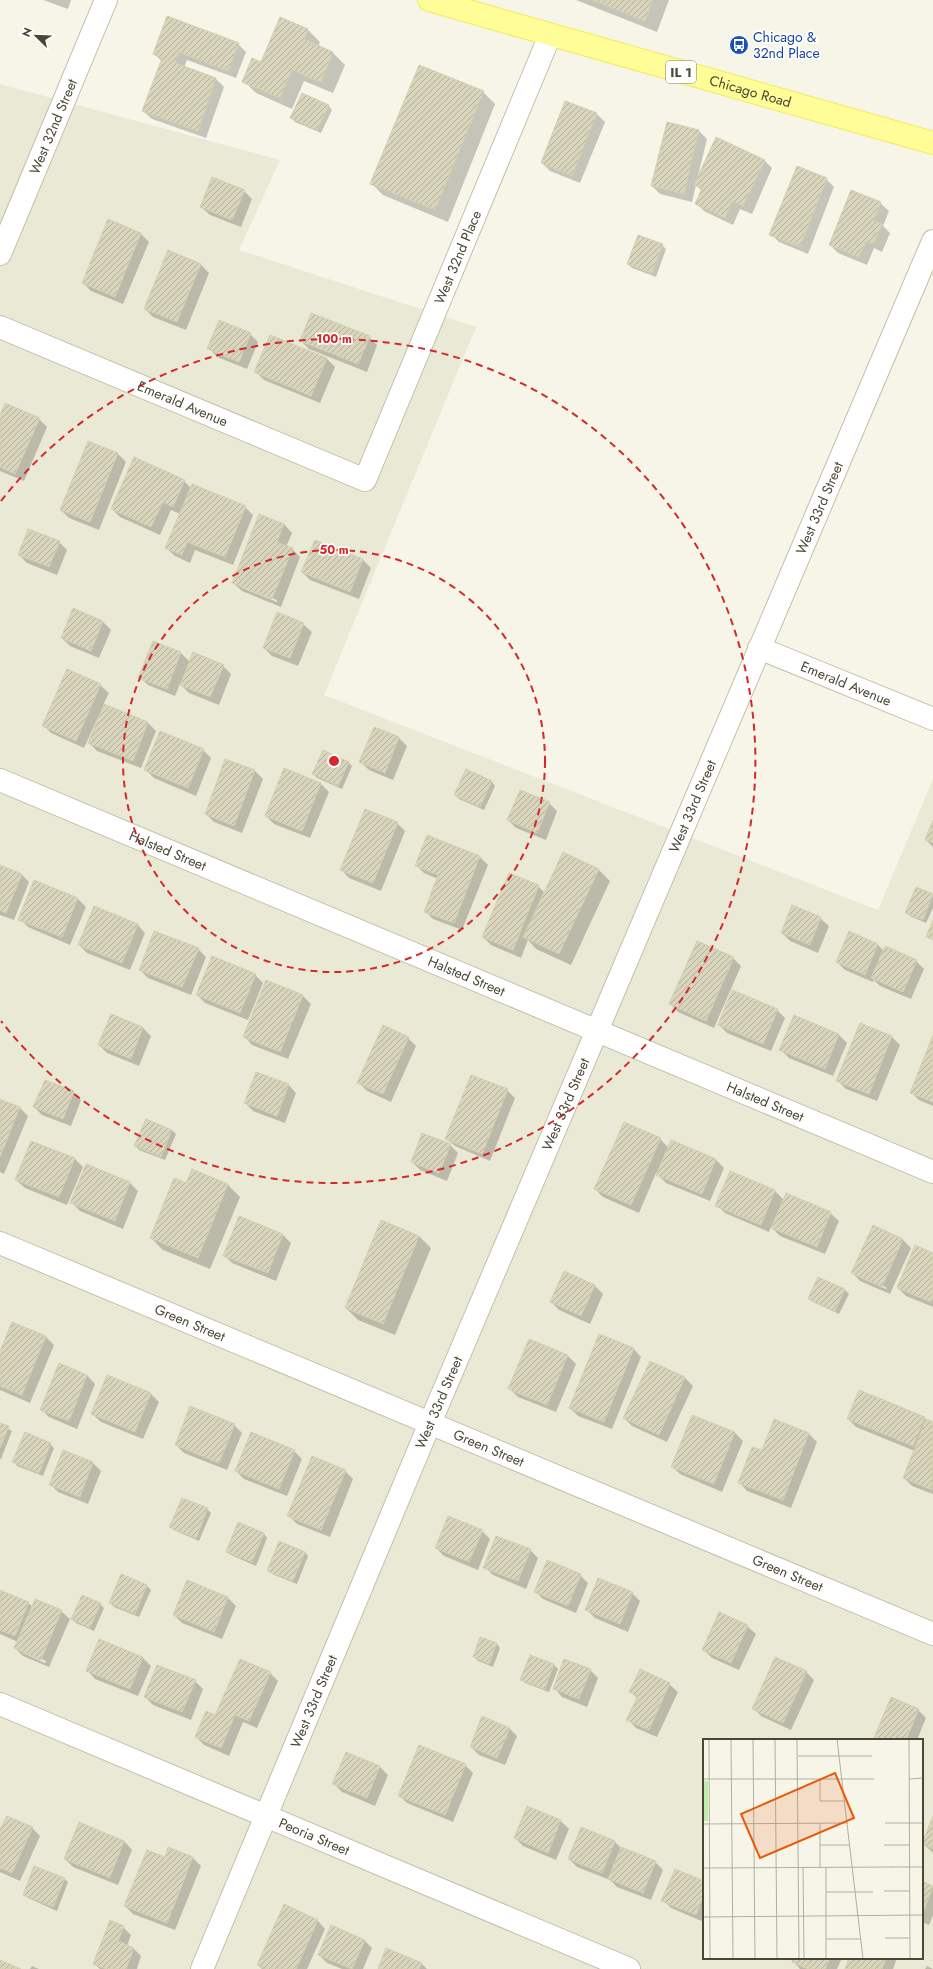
<svg xmlns="http://www.w3.org/2000/svg" width="933" height="1969" font-family="Jost,sans-serif">
<style>
.residential{fill:#eae9d5;fill-rule:evenodd}
.shadow{fill:#0003;fill-rule:evenodd}
.building{fill:url(#building-hatch);stroke:#d4d0ae}
.lines{fill:none;stroke-linecap:round;stroke-linejoin:round}
.street-casing{stroke:#c2c0a9;stroke-width:24}
.primary-casing{stroke:#f1ec5a;stroke-width:24}
.street{stroke:#fff;stroke-width:22}
.primary{stroke:#fffd97;stroke-width:22}
.ring{fill:none;stroke:#d62828;stroke-width:2;stroke-dasharray:7 5}
.labels{text-anchor:middle;dominant-baseline:central;stroke-width:3.5;stroke-linejoin:round;paint-order:stroke}
.shield{fill:#fff;stroke:#807e72;stroke-width:1}
.shield-label{font-size:13px;font-weight:bold;fill:#4a4735}
.transit-label{font-size:14px;fill:#164399;stroke:#fff;text-anchor:start}
.street-label{font-size:14px;fill:#4a4735;stroke:#fff}
.inset-road{fill:none;stroke:#b1afa0;stroke-width:1}
.view{fill:#e8590c;fill-opacity:0.15;stroke:#e8590c;stroke-width:2}
.inset-edge{fill:none;stroke:#4a4735;stroke-width:2}
.centre{fill:#d62828;stroke:#fff;stroke-width:2}
.ring-label{font-size:12px;text-anchor:middle;font-weight:bold;fill:#d62828;stroke:#fff;stroke-width:3.5;stroke-linejoin:round;paint-order:stroke}
</style>
<defs>
<pattern id="building-hatch" width="6" height="6" patternUnits="userSpaceOnUse"><rect width="6" height="6" fill="#d9d5bc"/><path d="M-1 1l2-2M0 6l6-6M5 7l2-2" fill="none" stroke="#b2af9a"/></pattern>
</defs>
<rect width="100%" height="100%" fill="#f6f5e8"/>
<!-- residential -->
<path class="residential" d="M0 84 280 160 239 250 476 327 324 695 878 910 933 779V1969H0ZM704 1740H922V1958H704Z"/>
<!-- shadow -->
<path class="shadow" d="M43 0H71L68 9Z
M576 0H669L657 32Z
M281 18 308 30 320 42 318 46 333 53 345 65 333 93 304 81 292 109 256 93 244 81 261 63Z
M238 44 246 52 236 78 187 60 184 68 216 79 224 87 206 138 152 119 143 111 162 61 154 54Z
M483 92 495 104 448 222 383 195 371 183Z
M566 102 597 114 605 122 580 183 550 171 542 163Z
M329 106 332 110 321 133 295 122 291 118Z
M668 123 699 131 707 139 698 176 764 160 772 168 752 214 740 209 733 225 704 211 696 203 702 191 696 185 692 202 660 194 652 186Z
M826 179 834 187 808 254 779 242 771 234Z
M244 191 252 199 241 227 210 215 201 207Z
M880 203 889 211 883 226 890 233 882 252 874 248 867 265 838 253 830 245Z
M109 221 141 234 149 242 123 304 91 291 83 283Z
M662 245 666 249 656 277 632 268 628 264Z
M201 265 209 273 186 330 153 317 145 309Z
M250 334 258 342 247 369 217 357 209 348Z
M271 336 327 359 335 367 320 403 264 380 256 372Z
M369 337 377 345 367 372 309 349 301 341Z
M0 418 39 419 47 427 24 481 0 471Z
M88 442 118 454 126 462 99 530 69 518 61 510Z
M184 481 191 488 245 507 253 515 233 565 195 550 190 563 175 556 166 548 180 514 171 510 160 535 120 517 112 509Z
M284 524 292 533 286 547 292 549 300 557 281 607 242 591 233 583ZM242 586 277 600V602L242 588Z
M315 541 363 560 371 568 359 599 310 580 302 572Z
M59 542 67 550 57 575 27 563 19 555Z
M73 610 103 622 111 630 99 658 70 646 62 638Z
M303 624 312 632 298 666 272 656 264 648Z
M154 642 181 653 190 662 223 666 231 674 219 705 189 693 180 684 175 696 148 685 140 677Z
M100 685 109 693 103 705 148 723 156 731 141 768 97 751 89 743 100 716 99 715 84 748 51 733 43 725Z
M399 738 407 746 393 780 369 770 361 762Z
M203 750 211 758 196 796 154 778 146 770Z
M226 760 255 771 263 779 242 833 214 822 206 814Z
M348 762 352 766 342 789 317 778 313 774Z
M467 771 492 782 495 786 484 810 459 799 455 795Z
M321 784 329 792 310 838 274 824 266 816Z
M549 803 557 811 546 840 516 828 508 820Z
M397 823 405 831 381 891 349 878 341 869Z
M933 823V847L926 840Z
M427 836 480 857 488 865 462 930 433 919 425 911 438 879 424 873 416 865Z
M0 866 21 874 29 882 14 920 0 915Z
M598 869 610 881 571 965 536 949 528 940 521 958 491 945 483 937 538 886 545 893Z
M35 882 78 899 86 907 70 945 28 927 20 919Z
M916 888 933 895V908L926 923 910 916 906 912Z
M820 918 829 926 818 953 790 941 782 933Z
M137 924 145 933 130 970 87 953 79 945Z
M850 933 878 945 884 951 916 961 924 969 911 999 880 986 874 980 873 982 845 970 837 962Z
M198 949 206 957 191 995 148 978 140 970Z
M733 958 741 966 714 1028 678 1012 670 1004Z
M255 975 263 983 248 1020 205 1003 197 995Z
M267 981 303 996 311 1004 288 1059 252 1045 244 1036Z
M777 1010 785 1018 771 1051 727 1033 719 1025Z
M794 1017 839 1035 847 1043 833 1076 789 1058 781 1050Z
M143 1028 151 1036 139 1066 107 1053 99 1045Z
M892 1037 900 1045 877 1101 846 1089 838 1081Z
M933 1037V1106L919 1100 911 1092Z
M408 1038 416 1046 391 1102 367 1091 359 1083Z
M288 1084 296 1093 285 1123 253 1111 245 1103Z
M507 1090 515 1098 490 1161 455 1146 446 1138Z
M73 1092 81 1100 71 1126 42 1115 34 1107Z
M0 1100 20 1108 28 1116 4 1174 0 1172Z
M146 1120 172 1130 176 1134 165 1160 139 1150 135 1146Z
M660 1139 669 1148 671 1142 716 1160 724 1168 710 1201 666 1183 656 1173 639 1213 603 1197 595 1189Z
M31 1142 75 1159 83 1167 67 1205 25 1188 16 1180Z
M450 1145 458 1153 447 1181 420 1170 412 1162Z
M87 1166 130 1183 138 1191 123 1229 80 1211 72 1203Z
M731 1172 775 1191 784 1200 830 1213 839 1221 825 1254 780 1236 771 1227 769 1232 725 1213 717 1205Z
M186 1185H228L240 1197 210 1269 163 1250 151 1238Z
M873 1227 903 1240 911 1248 890 1294 860 1281 852 1272ZM861 1276 887 1288 886 1289 861 1278Z
M283 1235 291 1243 276 1281 232 1263 224 1255Z
M419 1236 431 1248 395 1335 358 1320 346 1308Z
M933 1254V1307L906 1296 898 1288Z
M564 1272 595 1286 603 1294 590 1324 559 1310 551 1302Z
M818 1278 845 1290 849 1294 839 1314 813 1302 809 1298Z
M46 1337 54 1345 30 1403 0 1390V1353Z
M633 1348 641 1357 612 1429 578 1416 570 1408Z
M568 1356 576 1364 556 1412 518 1397 510 1389Z
M650 1362 685 1378 693 1386 667 1442 632 1426 624 1418Z
M87 1375 95 1384 77 1429 49 1417 41 1409Z
M151 1394 159 1402 143 1439 101 1422 92 1414Z
M693 1416 735 1433 743 1441 722 1492 680 1474 672 1466Z
M924 1418 933 1423V1494L912 1486 904 1478 915 1451 856 1427 848 1419Z
M0 1424 12 1431 1 1459H0Z
M234 1425 242 1433 227 1470 184 1453 176 1445Z
M809 1434 817 1442 791 1508 747 1491 739 1482 762 1452Z
M50 1444 54 1448 43 1476 17 1466 14 1462Z
M294 1451 302 1459 287 1496 244 1479 236 1471Z
M63 1452 93 1463 101 1471 88 1504 58 1492 50 1484Z
M345 1471 353 1479 330 1537 297 1524 288 1515Z
M207 1509 211 1513 199 1541 174 1530 170 1527Z
M482 1531 490 1539 478 1570 444 1556 436 1548Z
M264 1534 267 1538 256 1566 231 1555 227 1552Z
M530 1550 538 1558 526 1589 493 1575 485 1567Z
M305 1552 308 1556 297 1584 272 1574 268 1570Z
M122 1575 147 1586 151 1590 139 1617 114 1607 110 1603Z
M580 1575 588 1583 576 1613 543 1599 535 1591Z
M188 1582 228 1598 236 1606 222 1639 182 1623 174 1615Z
M0 1591 28 1603 33 1607 61 1611 70 1619 49 1667 23 1656 15 1648 18 1642 0 1634ZM23 1651 46 1661 45 1663 23 1653Z
M632 1593 640 1601 628 1632 595 1618 587 1610Z
M100 1604 104 1608 94 1631 76 1623 72 1619Z
M747 1626 756 1634 739 1670 712 1658 704 1650Z
M99 1640 143 1658 151 1666 138 1696 95 1679 87 1670Z
M497 1644 500 1648 493 1667 478 1661 474 1657Z
M530 1656 554 1665 558 1669 549 1692 525 1683 521 1679Z
M590 1670 598 1678 587 1707 562 1697 554 1688Z
M806 1672 814 1680 791 1730 761 1716 753 1708Z
M270 1673 278 1681 257 1728 243 1722 229 1756 204 1745 196 1737 216 1716Z
M195 1681 203 1689 191 1720 153 1705 145 1697Z
M669 1684 678 1692 657 1737 636 1728 628 1719 637 1698 631 1692Z
M918 1710 926 1718 917 1740H874Z
M509 1728 517 1736 505 1765 479 1755 471 1747Z
M347 1754 380 1767 388 1775 375 1806 342 1792 334 1784Z
M465 1765 473 1773 453 1822 407 1803 399 1795Z
M528 1808 561 1821 569 1829 556 1860 523 1846 515 1838Z
M933 1818V1853L922 1843Z
M80 1824 124 1841 132 1850 118 1885 73 1867 65 1859Z
M32 1828 40 1836 20 1881 0 1872V1831Z
M615 1842 622 1849 655 1862 663 1870 651 1900 617 1887 610 1880 577 1867 569 1859Z
M169 1848 193 1858 201 1866 175 1930 133 1914 125 1906 165 1858Z
M64 1879 68 1882 57 1911 28 1898 24 1895Z
M704 1882V1922L671 1908 663 1900Z
M922 1882 933 1887V1915L929 1925 922 1922Z
M317 1920 325 1929 307 1969H262L258 1965Z
M123 1927 131 1935 127 1946 133 1948 141 1956 137 1969H100L94 1964Z
M364 1940 372 1948 363 1969H342L327 1963 319 1955Z
M794 1958H842L837 1969H800L793 1961Z
M850 1958H897L893 1969H846Z
M421 1963 427 1969H379Z
M32 1966 39 1969H30Z
M927 1966 933 1969H925Z"/>
<!-- building -->
<path class="building" d="M592 0H653L645 21Z
M167 16 239 43 228 71 179 52 175 63 153 54Z
M280 17 308 29 304 39 333 52 321 82 292 70 280 98 242 82 252 58 261 62Z
M162 58 216 78 198 131 142 111Z
M419 65 484 91 435 210 370 184Z
M302 93 329 105 317 130 290 118Z
M565 101 597 113 572 176 541 163Z
M667 122 699 130 684 194 651 186Z
M716 137 765 160 743 206 732 201 725 218 695 204 702 188 694 185Z
M797 166 827 178 800 247 769 235Z
M212 177 245 190 232 220 200 207Z
M851 190 881 202 874 221 882 224 874 244 866 241 859 257 829 245Z
M108 219 141 233 115 297 82 283Z
M638 235 663 244 652 273 627 264Z
M168 250 201 264 177 322 144 309Z
M311 313 370 336 358 364 300 341Z
M219 320 251 333 239 362 207 349Z
M270 335 327 358 311 396 254 372Z
M5 403 40 418 15 474 0 467V415Z
M88 441 118 453 90 522 60 510Z
M134 457 185 480 173 507 163 502 151 527 111 509Z
M192 484 246 506 225 557 187 542 182 555 165 548Z
M259 514 284 524 277 542 293 548 272 599 232 583Z
M28 529 60 541 49 567 18 555Z
M315 540 363 559 350 592 301 572Z
M73 608 103 621 91 651 61 638Z
M277 612 304 623 290 658 263 648Z
M153 641 181 652 167 689 138 678Z
M193 652 224 665 210 697 180 685Z
M67 669 101 684 76 741 42 726Z
M104 704 148 722 133 761 88 743Z
M374 727 399 737 385 773 359 762Z
M160 731 204 749 188 788 144 770Z
M323 750 349 762 338 786 312 774Z
M225 759 255 770 234 826 205 814Z
M284 768 321 783 302 831 265 816Z
M466 769 492 781 480 807 454 795Z
M520 790 550 802 537 833 507 820Z
M365 809 398 822 373 883 340 870Z
M933 820V843L925 840Z
M427 835 480 856 454 923 424 912 438 875 415 866Z
M563 852 599 869 559 954 523 937Z
M0 865 22 874 6 913 0 910Z
M509 873 539 885 513 950 482 937Z
M34 880 78 898 62 937 18 920Z
M916 887 933 894 923 920 905 913Z
M792 905 821 917 810 945 781 933Z
M94 906 138 924 122 963 78 945Z
M933 920V940L926 937Z
M154 931 199 948 182 987 139 970Z
M849 931 878 944 865 975 836 962Z
M697 941 734 957 706 1021 669 1004Z
M885 946 917 960 903 992 871 978Z
M212 956 256 974 240 1013 196 995Z
M266 980 303 995 280 1052 243 1037Z
M732 990 778 1009 763 1044 718 1025Z
M111 1014 143 1027 131 1059 98 1045Z
M794 1015 839 1034 825 1069 779 1050Z
M860 1023 892 1036 869 1094 836 1081Z
M383 1025 409 1037 383 1094 357 1083Z
M933 1035V1102L910 1093Z
M256 1072 289 1084 277 1116 244 1103Z
M471 1075 508 1089 482 1154 445 1139Z
M45 1080 74 1091 63 1119 33 1107Z
M0 1099 20 1107 0 1157Z
M146 1119 172 1130 161 1157 134 1146Z
M624 1122 661 1138 631 1205 594 1189Z
M422 1133 451 1144 439 1173 411 1162Z
M671 1140 716 1159 702 1194 656 1175Z
M31 1141 75 1158 59 1197 15 1180Z
M86 1164 130 1182 115 1221 70 1203Z
M192 1169 228 1184 198 1258 150 1238 174 1178 186 1183Z
M730 1171 775 1190 761 1225 715 1206Z
M786 1193 831 1212 817 1247 771 1228Z
M239 1216 283 1234 268 1273 223 1256Z
M381 1220 419 1236 383 1324 345 1308Z
M873 1225 903 1239 882 1287 851 1273Z
M915 1245 933 1253V1297L931 1302 897 1288Z
M564 1271 595 1285 581 1316 550 1302Z
M818 1277 845 1289 835 1311 808 1299Z
M12 1322 46 1336 22 1395 0 1386V1351Z
M599 1334 634 1348 604 1422 569 1408Z
M529 1339 568 1355 547 1405 508 1389Z
M650 1361 685 1377 659 1435 623 1418Z
M59 1363 87 1375 69 1421 40 1410Z
M107 1375 151 1393 135 1432 91 1414Z
M859 1390 925 1417 913 1446 847 1419Z
M190 1406 235 1424 219 1463 175 1445Z
M692 1415 735 1432 714 1484 671 1467Z
M774 1419 809 1433 783 1500 738 1483 752 1447 762 1450Z
M926 1419 933 1422 932 1490 903 1478Z
M0 1423 9 1426 0 1448Z
M25 1432 51 1443 39 1473 12 1462Z
M251 1432 295 1450 279 1489 235 1471Z
M63 1450 93 1462 80 1497 49 1485Z
M312 1456 346 1470 321 1530 287 1516Z
M182 1498 208 1508 196 1538 169 1527Z
M448 1516 483 1530 469 1562 435 1548Z
M238 1522 264 1533 252 1562 226 1552Z
M496 1536 531 1549 518 1581 483 1568Z
M279 1541 305 1552 293 1581 267 1571Z
M547 1560 581 1574 568 1606 534 1592Z
M121 1574 147 1585 135 1614 109 1603Z
M598 1578 633 1592 620 1624 585 1610Z
M187 1580 228 1597 214 1632 173 1615Z
M0 1590 29 1602 15 1636 0 1630Z
M82 1595 101 1603 90 1628 71 1619Z
M35 1599 62 1610 41 1660 14 1648Z
M719 1612 748 1625 731 1663 702 1650Z
M480 1637 497 1643 489 1664 473 1657Z
M99 1639 143 1657 130 1689 86 1671Z
M530 1655 554 1664 545 1689 520 1680Z
M775 1657 807 1671 783 1723 752 1709Z
M240 1659 271 1672 249 1721 235 1715 221 1748 195 1737 206 1711 215 1715Z
M564 1659 591 1669 579 1699 553 1689Z
M157 1665 196 1680 182 1712 144 1697Z
M640 1669 670 1683 649 1730 626 1720 638 1696 629 1692Z
M891 1697 919 1709 906 1740H873Z
M482 1716 510 1728 497 1758 470 1747Z
M419 1745 466 1764 445 1815 398 1796Z
M346 1752 380 1766 367 1798 332 1784Z
M527 1806 561 1820 548 1853 514 1838Z
M7 1816 33 1827 12 1873 0 1868V1829Z
M933 1816V1849L922 1844Z
M79 1822 124 1841 110 1878 64 1859Z
M581 1827 615 1841 602 1873 568 1859Z
M168 1847 193 1857 167 1923 124 1906 147 1850 165 1857Z
M621 1847 656 1861 643 1893 608 1879Z
M34 1866 65 1878 53 1907 23 1895Z
M675 1869 704 1881V1894L696 1915 661 1901Z
M922 1881 933 1886 922 1915Z
M284 1904 318 1920 296 1969H266L257 1965Z
M110 1920 124 1926 118 1941 134 1948 126 1969H106L93 1964Z
M331 1925 365 1940 352 1969 318 1955Z
M386 1948 422 1963 419 1969H378Z
M793 1958H830L825 1969H808L792 1962Z
M849 1958H886L882 1969H845Z
M0 1960 21 1969H0Z"/>
<g class="lines">
<defs>
<g id="street">
<path id="s1" d="M0 254 106 0"/>
<path id="s2" d="M0 327 365 480 550 35"/>
<path id="s3" d="M759 648 933 719"/>
<path id="s4" d="M0 780 933 1172"/>
<path id="s5" d="M0 1243 933 1634"/>
<path id="s6" d="M0 1704 629 1969"/>
<path id="s7" d="M202 1969 430 1423 933 241"/>
</g>
<g id="primary">
<path id="s8" d="M429 0 933 143"/>
</g>
</defs>
<!-- street casing -->
<use href="#street" class="street-casing"/>
<!-- primary casing -->
<use href="#primary" class="primary-casing"/>
<!-- street -->
<use href="#street" class="street"/>
<!-- primary -->
<use href="#primary" class="primary"/>
</g>
<!-- distance rings -->
<g class="ring">
<circle cx="334" cy="761" r="211"/>
<path d="M1 501A422 422 0 1 1 1 1021"/>
</g>
<!-- icons -->
<defs>
<symbol id="bus-disc" viewBox="-11 -11 22 22"><circle r="9.5" fill="#1a4fb4" stroke="#fff"/><path d="M-5-6H5V4H4V6H2V4H-2V6H-4V4H-5ZM-3.5-4V0h7V-4ZM-3.5 1.2v1.5H-2V1.2ZM2 1.2v1.5H3.5V1.2Z" fill="#fff"/></symbol>
</defs>
<g fill-rule="evenodd">
<use href="#bus-disc" x="728" y="34" width="22" height="22"/>
</g>
<g class="labels">
<!-- shield labels -->
<rect class="shield" x="666" y="61" width="30" height="22" rx="3"/>
<g class="shield-label">
<text x="681" y="72">IL 1</text>
</g>
<!-- transit labels -->
<g class="transit-label">
<text x="753" y="37">Chicago &amp;<tspan x="753" dy="16">32nd Place</tspan></text>
</g>
<!-- street labels -->
<g class="street-label">
<text stroke="none"><textPath href="#s8" startOffset="334">Chicago Road</textPath></text>
<text stroke="none"><textPath href="#s1" startOffset="138">West 32nd Street</textPath></text>
<text stroke="none"><textPath href="#s2" startOffset="637">West 32nd Place</textPath></text>
<text stroke="none"><textPath href="#s2" startOffset="198">Emerald Avenue</textPath></text>
<text stroke="none"><textPath href="#s7" startOffset="1586">West 33rd Street</textPath></text>
<text stroke="none"><textPath href="#s3" startOffset="94">Emerald Avenue</textPath></text>
<text stroke="none"><textPath href="#s7" startOffset="1262">West 33rd Street</textPath></text>
<text stroke="none"><textPath href="#s4" startOffset="182">Halsted Street</textPath></text>
<text stroke="none"><textPath href="#s4" startOffset="506">Halsted Street</textPath></text>
<text stroke="none"><textPath href="#s4" startOffset="830">Halsted Street</textPath></text>
<text stroke="none"><textPath href="#s7" startOffset="938">West 33rd Street</textPath></text>
<text stroke="none"><textPath href="#s5" startOffset="206">Green Street</textPath></text>
<text stroke="none"><textPath href="#s7" startOffset="614">West 33rd Street</textPath></text>
<text stroke="none"><textPath href="#s5" startOffset="530">Green Street</textPath></text>
<text stroke="none"><textPath href="#s5" startOffset="854">Green Street</textPath></text>
<text stroke="none"><textPath href="#s7" startOffset="290">West 33rd Street</textPath></text>
<text stroke="none"><textPath href="#s6" startOffset="341">Peoria Street</textPath></text>
</g>
</g>
<!-- overview -->
<g transform="translate(703 1739)">
<rect width="220" height="220" fill="#f6f5e8"/>
<path d="M0 42H5V82H0Z" fill="#bfeeac"/>
<path class="inset-road" d="M6 0 7 220M28 0 30 220M50 0 52 220M72 0 74 220M94 0 96 220M134 0 160 220M206 0 207 220M95 17H169M0 40H171M117 40V62H142M206 40 220 39M117 84V128M182 84H220M0 85 145 84M117 106H147M181 106H206M100 128 101 220M123 128V220M188 128H220M0 129 189 128M181 152H206M123 153H170M0 178 220 176M182 199H207M123 200H158"/>
<path class="view" d="M132 34 151 79 57 119 38 75Z"/>
<rect width="220" height="220" class="inset-edge"/>
</g>
<circle cx="334" cy="761" r="6" class="centre"/>
<g class="ring-label">
<text x="334" y="343">100 m</text>
<text x="334" y="554">50 m</text>
</g>
<!-- north arrow -->
<g transform="translate(36 36) rotate(293)" stroke="#ffffff" stroke-width="3" paint-order="stroke">
<path d="M0-3L7 15L0 10L-7 15Z" fill="#4a4735"/>
<text y="-6" font-size="11" font-weight="bold" text-anchor="middle" fill="#4a4735">N</text>
</g>
</svg>
